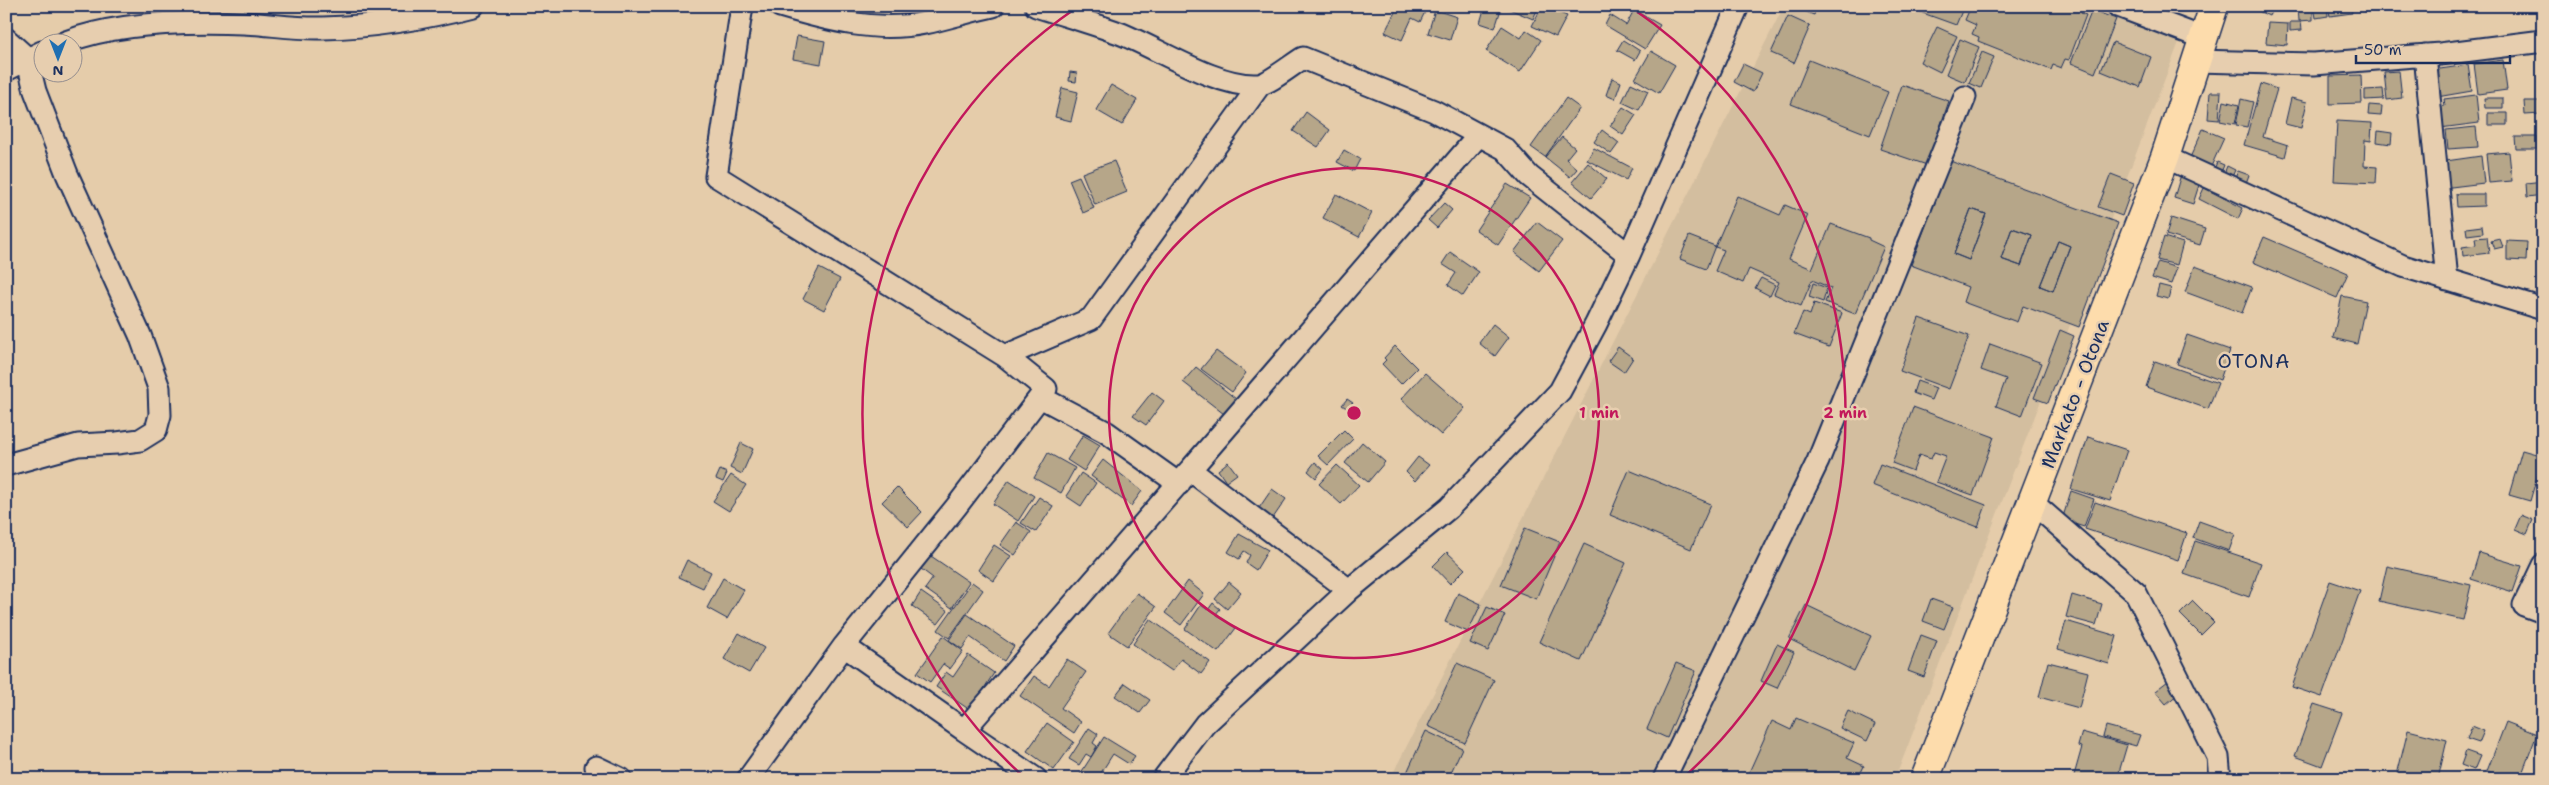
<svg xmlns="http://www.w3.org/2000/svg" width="2549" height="785" font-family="'Shantell Sans',sans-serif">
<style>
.built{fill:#d3be9f}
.building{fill:#b6a689;stroke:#1b2f5e;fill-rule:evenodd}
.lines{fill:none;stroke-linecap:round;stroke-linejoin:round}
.minor-casing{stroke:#1b2f5e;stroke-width:25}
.major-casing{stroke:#1b2f5e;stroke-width:31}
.minor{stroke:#e7ceaf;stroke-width:21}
.major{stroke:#fddcac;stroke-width:28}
.ring{fill:none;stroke:#c2185b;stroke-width:2.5}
.labels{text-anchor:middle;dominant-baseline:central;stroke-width:5;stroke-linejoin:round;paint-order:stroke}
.street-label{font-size:19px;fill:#1b2f5e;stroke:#e7ceaf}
.neighbourhood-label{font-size:20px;letter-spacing:1px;fill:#1b2f5e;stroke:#e7ceaf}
.centre{fill:#c2185b;stroke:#e7ceaf;stroke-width:2.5}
.ring-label{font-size:15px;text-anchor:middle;font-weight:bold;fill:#c2185b;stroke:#e7ceaf;stroke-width:5;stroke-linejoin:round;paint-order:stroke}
</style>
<rect width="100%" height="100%" fill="#e5ccaa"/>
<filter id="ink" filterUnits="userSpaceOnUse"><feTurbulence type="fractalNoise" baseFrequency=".02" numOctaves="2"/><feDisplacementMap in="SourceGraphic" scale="10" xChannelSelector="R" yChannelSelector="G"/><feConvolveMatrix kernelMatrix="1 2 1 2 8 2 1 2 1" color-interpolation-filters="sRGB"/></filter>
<g filter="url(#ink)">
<!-- built -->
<path class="built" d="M1784 6H2102L2181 37 1895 779H1390Z"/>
<!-- building -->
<path class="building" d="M1398 6H1428L1420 22 1412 18 1402 40 1385 32Z
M1485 6H1502L1495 28 1480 23Z
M1507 6H1539L1533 19 1507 8Z
M1542 6 1567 16 1556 37 1532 26Z
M1791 6H1817L1814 15Z
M1922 6H1964L1956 25 1920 12Z
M1971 6H2078L2083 8 2081 13 2086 15 2069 60 2065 59 2061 68 2053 65 2051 70 1978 41 1979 37 1972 34 1976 25 1965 20Z
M2248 6H2274L2269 16Z
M2298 6H2313V20L2299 21Z
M2314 6H2327L2328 16 2316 18Z
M2328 6H2351L2352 13 2330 16Z
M1435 10 1457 17 1450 40 1428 33Z
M1634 10 1660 25 1645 49 1605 25 1610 15 1626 25Z
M2092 10 2116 19 2095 73 2071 63Z
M1788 16 1810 26 1794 63 1771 53Z
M2290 22H2301L2302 30 2290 31Z
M2268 23 2288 24 2287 45 2266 43Z
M1502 26 1521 38 1526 30 1541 40 1520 72 1486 51Z
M1937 27 1957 36 1940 72 1920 62Z
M797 36 825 41 821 64 793 59Z
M1960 39 1979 47 1965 82 1946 74Z
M1623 40 1640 51 1635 60 1617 50Z
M2113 42 2151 57 2140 87 2101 71Z
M1651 51 1675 65 1659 93 1635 79Z
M1982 52 1994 57 1981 88 1969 83Z
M1809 60 1888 92 1870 135 1791 104Z
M2503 60 2507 90 2478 94 2474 64Z
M1743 64 1762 73 1753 92 1734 82Z
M2468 65 2472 91 2437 97 2433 70Z
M2399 71 2402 98 2387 100 2384 72Z
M1070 72 1077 73 1076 82 1069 81Z
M2361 75 2362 103 2330 104V76Z
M1612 78 1621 82 1615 99 1606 95Z
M1631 83 1648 91 1639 110 1622 102Z
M2261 84 2277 89 2263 137 2288 145 2285 157 2244 145Z
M1111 85 1137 100 1122 125 1096 110Z
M1902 85 1949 101 1927 165 1880 149Z
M1062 88 1078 92 1071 121 1055 117Z
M2383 89 2384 99 2365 100V90Z
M2210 92H2221L2219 120 2208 119Z
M2476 95 2479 123 2440 128 2438 107 2445 106 2444 99Z
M1566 98 1580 108 1545 157 1531 147Z
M2291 98 2307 102 2301 128 2285 124Z
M2484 98H2503V108H2485Z
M2241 99 2253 102 2247 127 2236 125Z
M2224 101 2239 105 2235 124 2220 121Z
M2524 101H2541V114L2525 115Z
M2369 105 2382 106 2381 116 2368 115Z
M1623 107 1636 115 1623 135 1610 126Z
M1306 112 1330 130 1318 147 1293 131Z
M2488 113H2507V125H2488Z
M2337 121 2372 123 2371 141 2365 140 2364 166 2377 167 2376 183 2334 181Z
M2476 127 2478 147 2448 149 2446 130Z
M2203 129 2224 138 2209 171 2188 162Z
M1602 130 1619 143 1611 154 1594 142Z
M2378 131 2392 133 2391 144 2377 142Z
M1562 137 1575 148 1566 159 1577 169 1570 177 1545 157Z
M2515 137H2537V149H2516Z
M1594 148 1632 168 1626 180 1587 160Z
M1344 150 1360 159 1354 171 1337 162Z
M2509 152 2512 181 2489 183 2486 154Z
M2481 156 2484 183 2443 188 2439 162Z
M1114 161 1127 192 1095 205 1082 173Z
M1950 161 2118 223 2079 327 2023 306 2017 322 1963 302 1968 287 1911 265ZM1971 209 1986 214 1969 260 1954 254ZM2012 228 2032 235 2021 266 2001 259ZM2058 241 2070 246 2053 291 2040 286Z
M2217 162 2224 165 2220 175 2213 172Z
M1588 163 1607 179 1591 198 1572 182Z
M2227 166 2235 170 2231 179 2223 176Z
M2182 171 2195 175 2193 183 2199 185 2193 204 2174 198Z
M2238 171 2249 175 2246 183 2235 178Z
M2111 174 2134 183 2122 216 2098 207Z
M1079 176 1094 208 1083 213 1069 180Z
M2543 181V195L2527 197 2526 183Z
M1507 184 1530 198 1498 245 1476 230Z
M2204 188 2243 208 2238 219 2199 199Z
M1336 194 1372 213 1359 237 1323 218Z
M2456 194H2484V206L2457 207Z
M1737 196 1780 215 1785 205 1808 215 1789 259 1812 269 1831 224 1869 238V240L1884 247 1855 314 1825 302 1831 288 1812 280 1801 306 1774 294 1779 282 1749 269 1743 283 1715 271 1724 250 1715 247Z
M1444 203 1452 210 1437 228 1428 220Z
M1971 209 1986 214 1969 260 1954 254Z
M2539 214H2543V233H2538Z
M2171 218 2205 229 2200 245 2166 235Z
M1537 222 1562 241 1539 271 1514 252Z
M2482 226 2483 233 2467 235 2466 228Z
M2012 228 2032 235 2021 266 2001 259Z
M1689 236 1715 246 1706 269 1680 259Z
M2164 237 2183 243 2177 265 2157 260Z
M2264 237 2348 273 2337 298 2253 262Z
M2487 237 2489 253 2463 256 2462 247 2476 245 2475 238Z
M2500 239 2503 247 2494 249 2491 241Z
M2058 241 2070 246 2053 291 2040 286Z
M2507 241 2527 242 2526 261 2507 260Z
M2538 243H2543V261H2538Z
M1450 252 1479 272 1463 296 1448 285 1456 273 1442 264Z
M2158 262 2177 268 2171 284 2152 278Z
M2195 266 2252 287 2242 313 2185 292Z
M819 268 840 279 824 310 803 299Z
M1761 278 1775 285 1770 296 1755 288Z
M1813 283 1827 288 1823 302 1809 297Z
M2159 285 2171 288 2168 299 2156 296Z
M2342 296 2366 301 2357 344 2333 338Z
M1814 303 1842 313 1829 347 1794 334 1803 312 1810 315Z
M1919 318 1969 336 1949 389 1900 371Z
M1493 324 1509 337 1495 356 1479 343Z
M2060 330 2074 336 2048 403 2034 398Z
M2187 335 2230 350 2220 380 2177 364Z
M2540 339H2543V358L2537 357Z
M1990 344 2042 363 2022 416 1996 406 2006 379 1981 370Z
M1395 346 1417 368 1401 384 1382 364 1386 360 1384 358Z
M1618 347 1633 358 1624 372 1608 361Z
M1216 351 1246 373 1232 392 1201 369Z
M2155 361 2218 383 2208 409 2146 387Z
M1196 367 1236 399 1224 414 1183 382Z
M1425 373 1465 408 1441 435 1401 399Z
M1917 381 1936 388 1931 400 1913 393Z
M1152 392 1164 401 1146 425 1133 416Z
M1347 399 1353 403 1348 409 1342 405Z
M1913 407 1994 437 1973 495 1936 482 1946 456 1934 452 1931 459 1919 455 1913 471 1892 463Z
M1344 430 1353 439 1328 465 1318 456Z
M1083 435 1100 445 1084 471 1067 460Z
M2088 437 2127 450 2110 501 2071 489Z
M1362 442 1385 462 1368 482 1345 463Z
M741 443 753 449 742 474 730 468Z
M2522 450 2543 456 2530 501 2509 495Z
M1048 453 1075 468 1061 493 1034 478Z
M1418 457 1429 465 1415 481 1406 472Z
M1103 460 1142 491 1131 506 1091 476Z
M1228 462 1237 474 1226 482 1218 470Z
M1315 462 1323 469 1316 478 1308 471Z
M1880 464 1986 505 1978 527 1872 485Z
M1337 465 1359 485 1341 504 1319 484Z
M720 470 727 473 723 482 716 479Z
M1629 470 1711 504 1691 549 1610 515Z
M1081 473 1096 483 1081 506 1066 496Z
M731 475 746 485 729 511 713 501Z
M1009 480 1034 496 1018 521 993 504Z
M897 487 922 512 908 527 882 502Z
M1272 489 1286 499 1271 521 1257 511Z
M2071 491 2094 499 2084 527 2062 520Z
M1039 497 1053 506 1036 532 1021 523Z
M2095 502 2187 533 2178 560 2085 529Z
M2521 515 2533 520 2527 534 2515 529Z
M2199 521 2235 534 2229 551 2193 538Z
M1016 522 1031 532 1015 555 1000 545Z
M1525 528 1560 542 1536 599 1501 585Z
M1239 534 1268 550 1256 570 1246 563 1250 555 1244 551 1239 559 1228 552Z
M2195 541 2261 563 2249 597 2184 574Z
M1584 544 1626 563 1581 661 1539 642Z
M994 545 1011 556 994 581 978 570Z
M1447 552 1465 569 1450 584 1433 566Z
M2479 553 2522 566 2513 592 2471 579Z
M931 556 969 582 952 608 925 589 933 578 921 569Z
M687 560 711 572 703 588 679 577Z
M2387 566 2471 585 2463 620 2379 601Z
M723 578 744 590 727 619 707 608Z
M1188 581 1204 594 1181 625 1165 613Z
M2330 581 2360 591 2322 697 2292 687Z
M972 582 983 590 949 638 938 630Z
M1229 582 1241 592 1227 609 1215 599Z
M921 592 948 611 938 624 912 606Z
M1137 593 1156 607 1127 646 1108 633Z
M1458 593 1481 604 1468 632 1445 622Z
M2072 595 2102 604 2096 625 2066 617Z
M1931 599 1953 607 1944 629 1923 621Z
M2193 601 2214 622 2201 635 2180 614Z
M1213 603 1220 609 1216 614 1236 628 1218 652 1185 629 1201 605 1208 610Z
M1806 605 1871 636 1854 671 1789 639Z
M1487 607 1505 615 1488 651 1470 643Z
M967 614 1014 646 1004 661 970 637 962 649 949 640Z
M1150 619 1210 662 1201 674 1181 659 1172 671 1133 644Z
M2066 621 2117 636 2109 664 2058 649Z
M739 633 764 648 749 673 724 659Z
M1921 635 1937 641 1924 677 1908 671Z
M943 636 963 651 950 669 943 664 930 682 917 673Z
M1777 644 1794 652 1777 688 1761 681Z
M968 655 994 673 970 710 936 687 946 672 953 677Z
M1067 659 1086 672 1061 708 1081 722 1074 733 1020 696 1034 676 1049 686Z
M2048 662 2088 672 2079 708 2039 697Z
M1457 663 1494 680 1465 743 1428 726Z
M1676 663 1696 671 1667 738 1647 729Z
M2168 681 2178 694 2166 704 2155 691Z
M1125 683 1150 700 1140 713 1115 696Z
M2314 704 2342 713 2322 766 2295 756Z
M1848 711 1875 724 1867 741 1840 728Z
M1796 718 1854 743 1847 758 1864 766 1858 779H1746L1772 721 1791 730Z
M2506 722 2537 734 2520 779H2508L2487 771Z
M1047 723 1074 742 1054 770 1027 751Z
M2106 726 2140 735 2136 746 2103 737Z
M2472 726 2484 731 2479 743 2467 739Z
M1089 728 1098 734 1093 743 1097 746 1091 757 1086 754 1079 765 1069 759Z
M2408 730 2447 740 2438 779H2396Z
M1426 731 1462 748 1448 779H1404Z
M2082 732 2127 745 2117 779H2073L2082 747 2078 746Z
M1104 737 1135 756 1129 764 1113 754 1097 779H1077Z
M2466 751 2480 756 2474 770 2461 765Z"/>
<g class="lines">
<defs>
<path id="minor" d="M742 6 716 176 1005 356 1046 389 956 507 844 646
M780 6C827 20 876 33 925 23 948 18 970 11 993 6
M1036 6C1063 15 1092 23 1119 33 1158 48 1216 87 1257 85 1267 85 1293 64 1303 58L1434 111 1505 149 1529 176 1629 255
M2118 6 2203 38
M6 39 27 58 35 91 67 174 140 335 159 388 160 415 156 430 140 440 117 443 78 445 6 465
M66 42C117 22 188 21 243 23 269 24 296 29 323 28 374 27 423 19 473 6
M2425 55 2447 280
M2196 61 2314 64 2440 54 2543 41
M6 70 42 52
M2165 157 2403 266 2543 309
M1005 356 1091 319 1259 86
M1040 397 1106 432 1179 484
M1190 470 1479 135
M2033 503 2136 593 2218 757 2220 779
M2543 565 2524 605 2543 612
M964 730 1036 779
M596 767 621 779
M748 779 844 646 964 730 1190 470 1349 590
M1163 779 1205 724 1349 590 1449 508 1560 391 1596 324 1629 255 1738 6
M1664 779 1818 461 1965 97"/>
<path id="major" d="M1925 779 2165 157 2214 6"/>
</defs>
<!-- minor casing -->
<use href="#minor" class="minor-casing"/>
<!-- major casing -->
<use href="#major" class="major-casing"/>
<!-- minor -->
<use href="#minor" class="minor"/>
<!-- major -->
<use href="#major" class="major"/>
</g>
</g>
<!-- distance rings -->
<g class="ring">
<circle cx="1354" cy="413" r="245"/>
<path d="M1025 778A491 491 0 0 1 1076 8M1632 8A491 491 0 0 1 1683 778"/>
</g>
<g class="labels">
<!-- street labels -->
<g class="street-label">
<text transform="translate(2075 394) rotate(-69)">Markato - Otona</text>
</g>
<!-- neighbourhood labels -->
<g class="neighbourhood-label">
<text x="2254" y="361">OTONA</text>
</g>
</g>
<circle cx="1354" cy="413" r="8" class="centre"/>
<g class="ring-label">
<text x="1599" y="418">1 min</text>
<text x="1845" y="418">2 min</text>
</g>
<!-- margin -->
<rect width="2549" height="785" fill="none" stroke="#e7ceaf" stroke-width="25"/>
<rect x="12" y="12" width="2524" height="760" fill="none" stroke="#1b2f5e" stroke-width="2" filter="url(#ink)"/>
<!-- north arrow -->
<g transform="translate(58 58) rotate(180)"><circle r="24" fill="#e7ceaf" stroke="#958e8f"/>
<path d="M0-4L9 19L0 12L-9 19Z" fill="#1f6fb2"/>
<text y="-8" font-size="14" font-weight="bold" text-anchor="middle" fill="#1b2f5e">N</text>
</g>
<!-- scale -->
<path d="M2356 55v8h154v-8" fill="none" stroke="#1b2f5e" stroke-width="2.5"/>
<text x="2364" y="55" font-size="15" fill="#1b2f5e" stroke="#e7ceaf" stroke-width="4" paint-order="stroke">50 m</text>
</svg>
